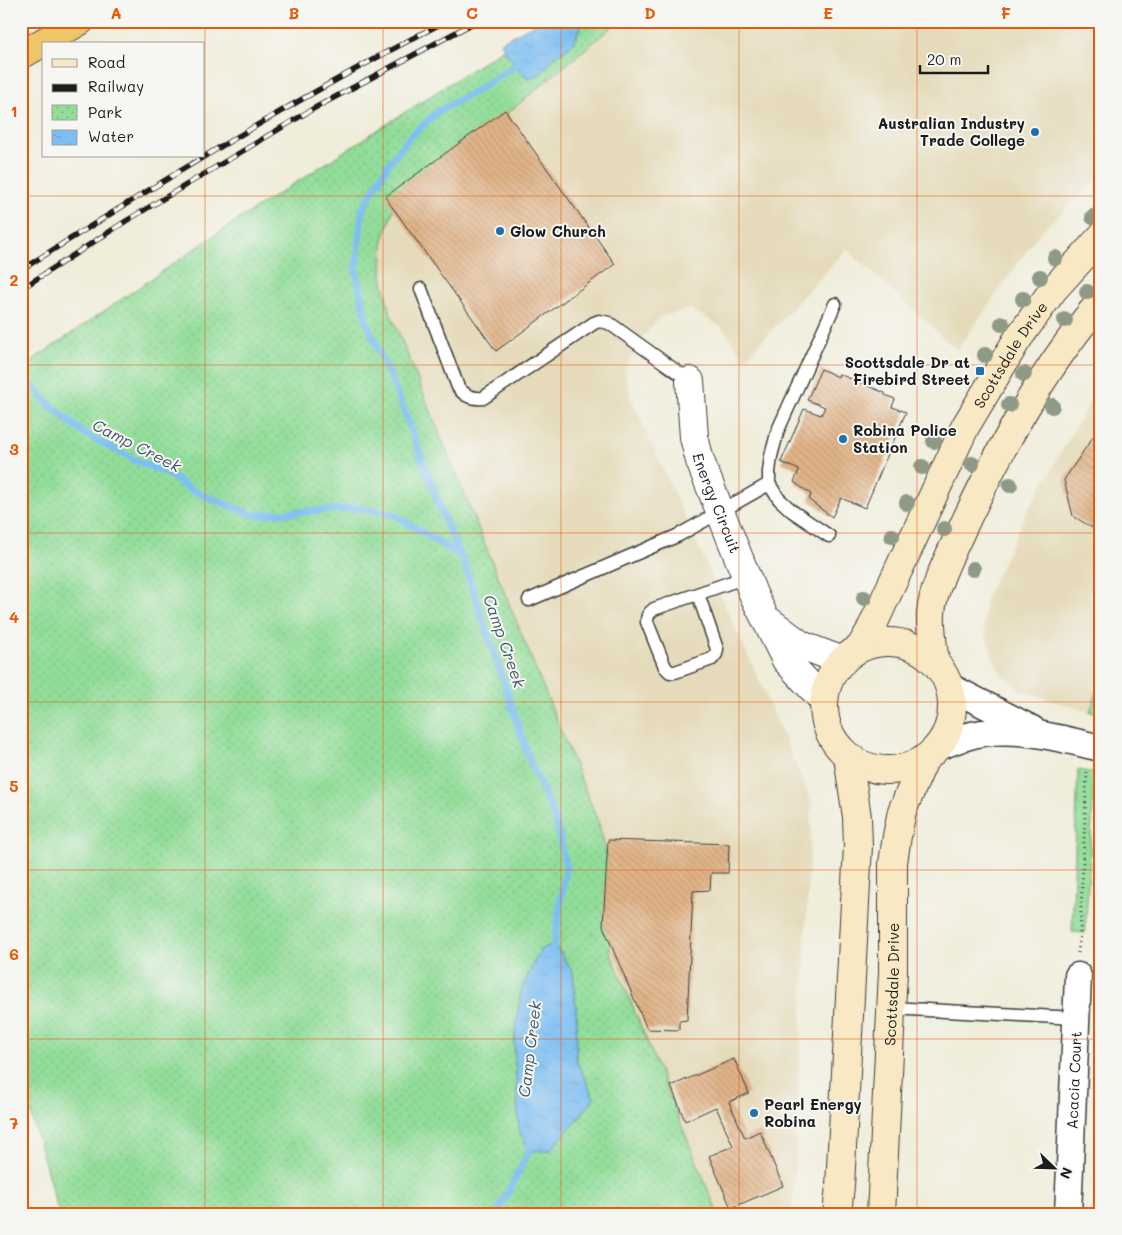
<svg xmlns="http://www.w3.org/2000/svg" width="1122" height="1235" font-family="Mali,sans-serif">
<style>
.built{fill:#e5daba}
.grass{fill:#92dd99;stroke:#577c5a}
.park{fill:url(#park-dots);stroke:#577c5a}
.water{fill:url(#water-ripples);stroke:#4c6d87}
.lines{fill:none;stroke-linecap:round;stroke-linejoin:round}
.stream{stroke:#7dbef2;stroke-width:7}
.building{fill:url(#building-back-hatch)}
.service-casing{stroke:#3c3b38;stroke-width:15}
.minor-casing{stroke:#3c3b38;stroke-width:29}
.tertiary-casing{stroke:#3c3b38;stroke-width:30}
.secondary-casing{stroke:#3c3b38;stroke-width:30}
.motorway-casing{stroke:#3c3b38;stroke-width:30}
.path{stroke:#3c3b38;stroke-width:3;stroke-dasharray:1 4;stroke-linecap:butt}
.service{stroke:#fff;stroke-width:12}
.minor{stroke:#fff;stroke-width:26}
.tertiary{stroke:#fff;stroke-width:28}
.secondary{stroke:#f8e8c3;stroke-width:28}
.motorway{stroke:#eec569;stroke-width:28}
.rail-casing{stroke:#1c1c1c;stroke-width:5.5}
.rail{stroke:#f6f6f2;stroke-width:4;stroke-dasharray:11;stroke-linecap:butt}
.tree{fill:#8f9a86}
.grid{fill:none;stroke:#e8590c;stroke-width:1;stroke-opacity:0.55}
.poi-dot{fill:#1f6fb2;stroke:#f6f6f2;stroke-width:2}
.labels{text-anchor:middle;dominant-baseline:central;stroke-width:4;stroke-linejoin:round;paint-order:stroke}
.poi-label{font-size:15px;font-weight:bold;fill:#1c1c1c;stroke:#f6f6f2;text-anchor:start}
.street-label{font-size:15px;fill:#1c1c1c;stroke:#f6f6f2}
.water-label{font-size:16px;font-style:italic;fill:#3e5567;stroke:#f6f6f2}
.neatline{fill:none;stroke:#e8590c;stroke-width:2}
.grid-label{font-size:16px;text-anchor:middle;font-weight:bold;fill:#e8590c}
</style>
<defs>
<pattern id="park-dots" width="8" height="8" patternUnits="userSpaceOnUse" patternTransform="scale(1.25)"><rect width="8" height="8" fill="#92dd99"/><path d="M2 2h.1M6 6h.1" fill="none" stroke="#7dbd83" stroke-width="1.8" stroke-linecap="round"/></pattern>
<pattern id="water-ripples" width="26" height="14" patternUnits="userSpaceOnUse" patternTransform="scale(1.25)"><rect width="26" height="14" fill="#7dbef2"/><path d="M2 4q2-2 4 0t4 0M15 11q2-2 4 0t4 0" fill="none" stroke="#6ba3cf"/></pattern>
<pattern id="building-back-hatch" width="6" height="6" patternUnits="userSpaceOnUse" patternTransform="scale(1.25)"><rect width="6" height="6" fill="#e1b488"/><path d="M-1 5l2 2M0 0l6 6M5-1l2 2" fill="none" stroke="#c09a75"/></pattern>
</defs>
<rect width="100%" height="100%" fill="#f6f6f2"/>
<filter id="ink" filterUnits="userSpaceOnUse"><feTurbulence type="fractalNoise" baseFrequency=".02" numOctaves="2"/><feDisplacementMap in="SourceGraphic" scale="10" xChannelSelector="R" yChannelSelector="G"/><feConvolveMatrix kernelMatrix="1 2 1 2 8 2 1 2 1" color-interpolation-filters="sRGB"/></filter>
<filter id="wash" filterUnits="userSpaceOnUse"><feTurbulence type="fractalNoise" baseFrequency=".0096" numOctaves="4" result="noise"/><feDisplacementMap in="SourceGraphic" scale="20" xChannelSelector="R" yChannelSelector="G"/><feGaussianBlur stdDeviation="1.12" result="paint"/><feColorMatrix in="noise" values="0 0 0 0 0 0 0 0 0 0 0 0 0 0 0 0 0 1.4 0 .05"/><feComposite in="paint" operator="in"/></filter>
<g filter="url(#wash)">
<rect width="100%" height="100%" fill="#f0edda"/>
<!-- built -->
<path class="built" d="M619 21H1101V176L1039 233 957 350 847 249 745 359 722 327 691 309 661 316 639 341 625 369 630 397 759 680 812 803 792 1214H718L610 951 611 871 599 824 390 312 382 277 383 240 394 207Z
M1101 383V566L1092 579 1090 598 1094 613 1101 625V679L1090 712 1022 691 1002 675 992 655 984 628 985 600 1027 512Z"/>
<!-- grass -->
<path class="grass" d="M1101 679V714L1090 712Z
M1078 770 1095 773 1085 933 1072 932Z"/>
<!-- park -->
<path class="park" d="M547 21H619L394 207 383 240 382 277 390 312 599 824 611 871 610 951 718 1214H59L21 1079V368L233 223Z"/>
<!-- water -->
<path class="water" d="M534 21H584L573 43 553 58 541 73 528 80 506 53 501 42 531 26Z
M554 943 573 972 577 1020 576 1060 594 1098 576 1122 550 1150 529 1151 519 1130 514 1044 521 990 540 950Z"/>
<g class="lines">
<!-- stream -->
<path class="stream" d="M21 372 47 402 83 433 137 461 168 474 193 491 253 515 358 508 395 515 462 557 529 758 556 822 566 866 553 952
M461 556 449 531 400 400 367 323 356 270 362 210 388 165 409 138 437 112 479 89 516 65
M497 1214 529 1151 530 1144"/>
</g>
<g id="blocks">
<!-- building -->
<path class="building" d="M505 110 615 264 496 351 385 197Z
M821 369 838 377 839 374 885 393V395L895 399 892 407 906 412 865 508 841 498 832 517 809 500 811 494 794 482 799 470 781 462 804 409 821 415 825 407 807 400Z
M1101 425V533L1073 516 1064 480Z
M608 840 729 844 728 873H711L710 890 693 891 687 1020 679 1021V1030L647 1029 603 926Z
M734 1059 749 1093 729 1102 745 1138 760 1131 783 1186 731 1208 709 1156 733 1146 716 1107 685 1121 671 1086Z"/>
</g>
</g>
<g filter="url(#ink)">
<use href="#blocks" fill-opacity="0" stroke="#3c3b38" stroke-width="1"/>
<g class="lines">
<defs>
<path id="service" d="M421 289 458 387C464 396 472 399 483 398L594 323 599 321 609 323 690 381
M829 536 792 511 779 499 769 484V472L771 456 778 430 835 304
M698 594 717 649 716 654 712 659 675 672H670L665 667 647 622C647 615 649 613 654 609L746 577
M529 600 679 535 769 484
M891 1008 1076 1018"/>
<g id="minor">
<path d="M950 687 1032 729"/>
<path d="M938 747C953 741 967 735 983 733 1023 727 1062 739 1101 748"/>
<path id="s1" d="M1068 1214 1078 976"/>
</g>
<g id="tertiary">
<path id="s2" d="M690 381 694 437 700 461 754 596 786 660 824 701"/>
<path d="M769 621 801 645 843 661"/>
</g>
<g id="secondary">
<circle cx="888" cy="706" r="64"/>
<path id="s3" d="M860 648 870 631 965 427 1017 340 1053 290 1101 237"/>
<path d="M935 662C933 646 930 629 931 613 933 587 950 555 961 531 999 450 1042 370 1101 301"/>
<path d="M837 1214 840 1186 858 846 857 817 848 757"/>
<path id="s4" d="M881 1214 893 972V863L897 836 902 811 924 760"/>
</g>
<path id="motorway" d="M21 55 80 21"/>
</defs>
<!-- service casing -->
<use href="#service" class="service-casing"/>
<!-- minor casing -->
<use href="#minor" class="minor-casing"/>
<!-- tertiary casing -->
<use href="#tertiary" class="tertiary-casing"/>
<!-- secondary casing -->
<use href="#secondary" class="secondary-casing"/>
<!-- motorway casing -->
<use href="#motorway" class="motorway-casing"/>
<!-- path -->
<path class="path" d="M1098 723 1101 714
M1078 953 1080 933 1087 770"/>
<!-- service -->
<use href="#service" class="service"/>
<!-- minor -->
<use href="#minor" class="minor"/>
<!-- tertiary -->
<use href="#tertiary" class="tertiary"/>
<!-- secondary -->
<use href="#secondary" class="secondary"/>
<!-- motorway -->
<use href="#motorway" class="motorway"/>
<defs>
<path id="rail" d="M21 270C160 182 300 96 446 21
M21 289 126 221 311 110 477 21"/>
</defs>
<!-- rail casing -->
<use href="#rail" class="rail-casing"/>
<!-- rail -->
<use href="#rail" class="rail"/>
</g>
<!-- trees -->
<g class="tree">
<circle cx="1093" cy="217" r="8"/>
<circle cx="1055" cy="258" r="8"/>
<circle cx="1040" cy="277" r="8"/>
<circle cx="1087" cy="292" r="8"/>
<circle cx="1023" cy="299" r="8"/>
<circle cx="1065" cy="320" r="8"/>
<circle cx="1002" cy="324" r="8"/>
<circle cx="985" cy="355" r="8"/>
<circle cx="1024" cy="374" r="8"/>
<circle cx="1009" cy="405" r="8"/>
<circle cx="1052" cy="406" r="8"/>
<circle cx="934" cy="441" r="8"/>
<circle cx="972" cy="464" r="8"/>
<circle cx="922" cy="467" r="8"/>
<circle cx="1010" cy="485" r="8"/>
<circle cx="907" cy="503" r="8"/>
<circle cx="944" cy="529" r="8"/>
<circle cx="892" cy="536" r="8"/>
<circle cx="973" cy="569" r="8"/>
<circle cx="864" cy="598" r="8"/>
</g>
</g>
<!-- grid -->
<path class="grid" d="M205 21V1214M383 21V1214M561 21V1214M739 21V1214M917 21V1214M21 196H1101M21 365H1101M21 533H1101M21 702H1101M21 870H1101M21 1039H1101"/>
<!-- markers -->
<g class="poi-dot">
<circle cx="1035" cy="132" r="5"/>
<circle cx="500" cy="231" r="5"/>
<rect x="975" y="366" width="10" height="10" rx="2.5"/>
<circle cx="843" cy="439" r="5"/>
<circle cx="754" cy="1113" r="5"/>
</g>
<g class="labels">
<!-- poi labels -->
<g class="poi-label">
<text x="1025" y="123" text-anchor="end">Australian Industry<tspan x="1025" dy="17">Trade College</tspan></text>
<text x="510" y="231">Glow Church</text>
<text x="970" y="362" text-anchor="end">Scottsdale Dr at<tspan x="970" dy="17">Firebird Street</tspan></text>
<text x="853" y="430">Robina Police<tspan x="853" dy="17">Station</tspan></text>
<text x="764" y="1104">Pearl Energy<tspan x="764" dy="17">Robina</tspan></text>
</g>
<!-- street labels -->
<g class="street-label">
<text stroke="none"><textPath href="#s3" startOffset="330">Scottsdale Drive</textPath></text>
<text stroke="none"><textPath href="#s2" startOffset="126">Energy Circuit</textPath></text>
<text stroke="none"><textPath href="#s4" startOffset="230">Scottsdale Drive</textPath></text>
<text stroke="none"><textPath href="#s1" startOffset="134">Acacia Court</textPath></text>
</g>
<!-- water labels -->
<g class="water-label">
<text transform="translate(137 445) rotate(27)">Camp Creek</text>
<text transform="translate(505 641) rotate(71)">Camp Creek</text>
<text transform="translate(529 1049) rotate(-83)">Camp Creek</text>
</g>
</g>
<!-- margin -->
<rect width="1122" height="1235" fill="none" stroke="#f6f6f2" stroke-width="55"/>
<!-- legend -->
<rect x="42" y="42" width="162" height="115" fill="#f6f6f2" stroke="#9f9f9c"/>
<rect x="52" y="59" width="25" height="8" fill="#f8e8c3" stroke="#9f9f9c"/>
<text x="88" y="68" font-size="15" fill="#1c1c1c">Road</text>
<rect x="52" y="84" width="25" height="8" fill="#1c1c1c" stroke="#9f9f9c"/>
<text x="88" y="92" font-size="15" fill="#1c1c1c">Railway</text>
<rect x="52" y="105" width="25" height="15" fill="url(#park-dots)" stroke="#9f9f9c"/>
<text x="88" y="118" font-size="15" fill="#1c1c1c">Park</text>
<rect x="52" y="130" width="25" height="15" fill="url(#water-ripples)" stroke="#9f9f9c"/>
<text x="88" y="142" font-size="15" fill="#1c1c1c">Water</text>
<!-- north arrow -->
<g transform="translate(1054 1168) rotate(113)" stroke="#f6f6f2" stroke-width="4" paint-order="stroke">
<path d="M0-4L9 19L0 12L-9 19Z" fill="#1c1c1c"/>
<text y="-8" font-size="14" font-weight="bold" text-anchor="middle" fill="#1c1c1c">N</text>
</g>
<!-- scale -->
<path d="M920 65v8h68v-8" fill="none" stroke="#1c1c1c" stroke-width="2.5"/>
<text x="927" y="65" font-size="15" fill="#1c1c1c" stroke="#f6f6f2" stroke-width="4" paint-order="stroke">20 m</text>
<rect x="28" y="28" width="1066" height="1180" class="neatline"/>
<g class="grid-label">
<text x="116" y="19">A</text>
<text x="294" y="19">B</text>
<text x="472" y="19">C</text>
<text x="650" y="19">D</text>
<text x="828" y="19">E</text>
<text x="1006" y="19">F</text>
<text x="14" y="117">1</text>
<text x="14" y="286">2</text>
<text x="14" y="455">3</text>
<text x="14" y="623">4</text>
<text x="14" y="792">5</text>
<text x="14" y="960">6</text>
<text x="14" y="1129">7</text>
</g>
</svg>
